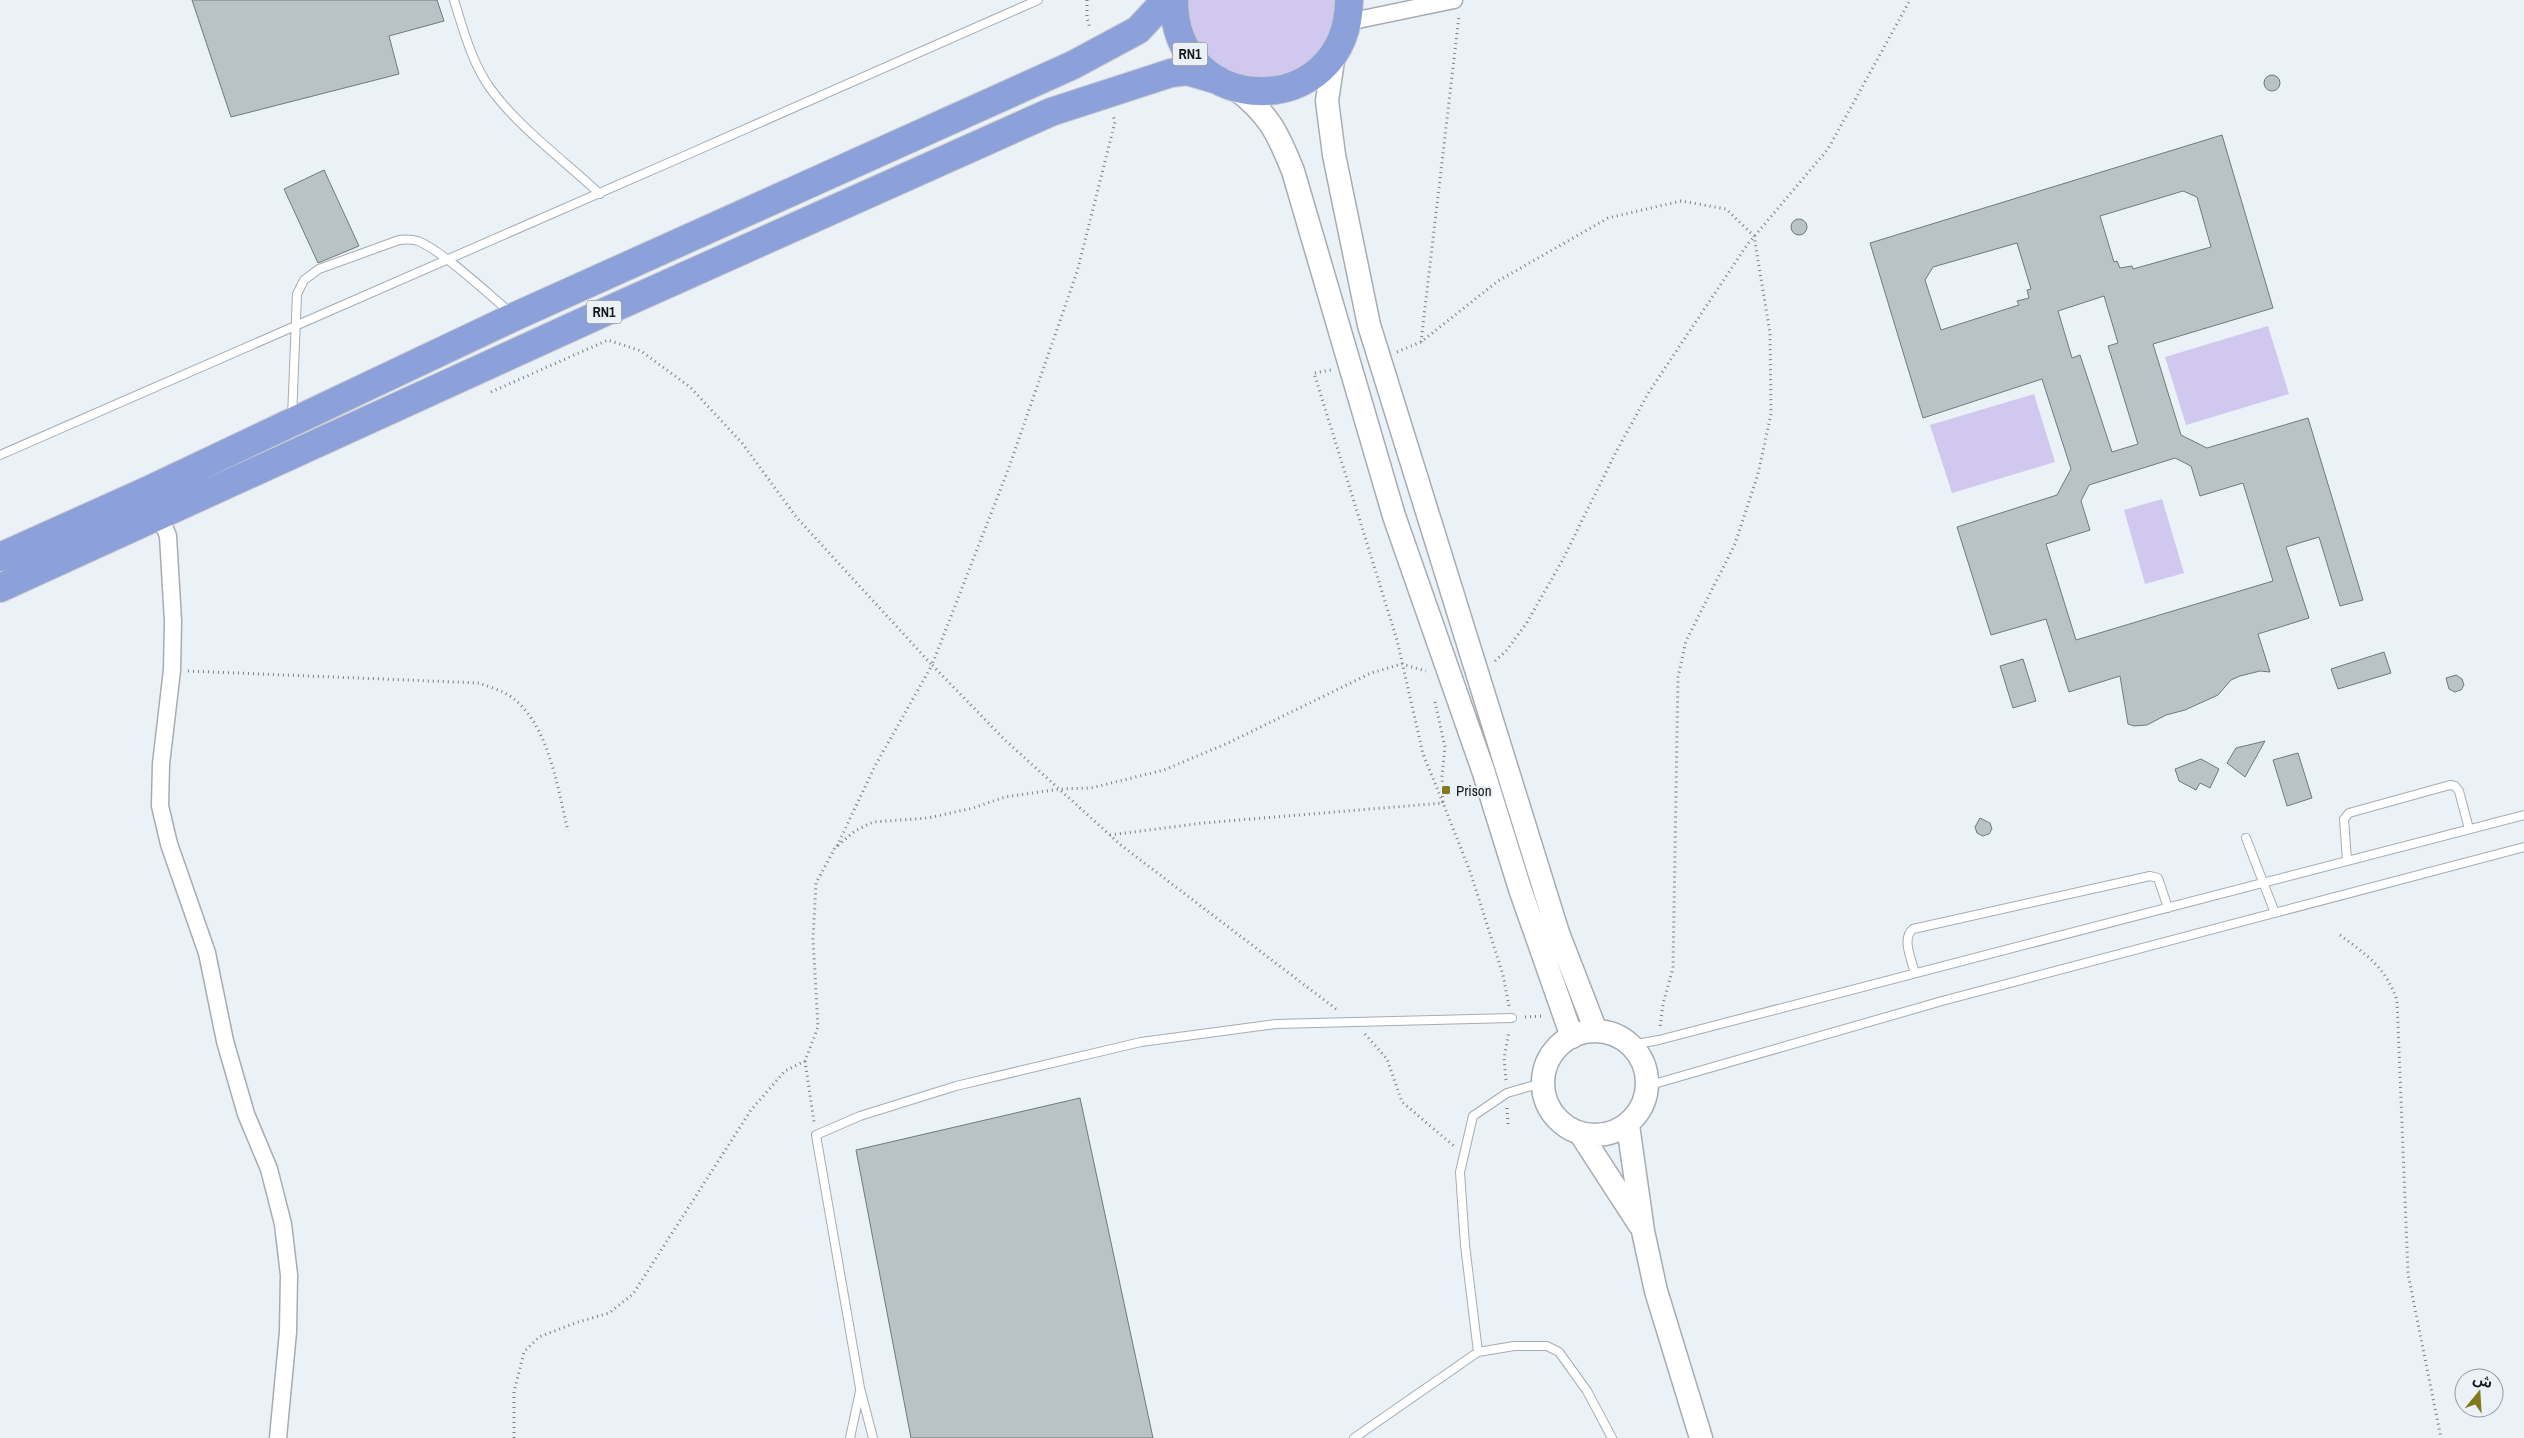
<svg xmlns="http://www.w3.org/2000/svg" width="2524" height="1438" font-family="'Archivo Narrow','Noto Sans Arabic',sans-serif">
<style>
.green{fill:#d1c8f0}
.building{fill:#b9c2c4;stroke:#70797b;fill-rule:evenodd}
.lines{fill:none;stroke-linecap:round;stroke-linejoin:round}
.service-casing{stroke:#a6acb2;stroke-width:10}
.minor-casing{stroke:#a6acb2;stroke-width:19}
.secondary-casing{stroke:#a6acb2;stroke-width:25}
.trunk-casing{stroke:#cccccd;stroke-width:30}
.path{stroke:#7a7f83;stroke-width:3;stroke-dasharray:1 4;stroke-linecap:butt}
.service{stroke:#fff;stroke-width:8}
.minor{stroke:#fff;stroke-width:16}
.secondary{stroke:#fff;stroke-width:22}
.trunk{stroke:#8ca0da;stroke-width:28}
.poi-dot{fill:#82791e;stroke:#eaf1f7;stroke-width:2}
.labels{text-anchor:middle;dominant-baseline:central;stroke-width:4;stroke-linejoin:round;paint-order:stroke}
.shield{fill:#eaf1f7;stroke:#565a5d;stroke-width:1}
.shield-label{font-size:14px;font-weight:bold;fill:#17191b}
.poi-label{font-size:15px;fill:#17191b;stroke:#eaf1f7;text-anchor:start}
</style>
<rect width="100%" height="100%" fill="#eaf1f7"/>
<!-- green -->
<path class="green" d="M1186 0H1337L1329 41 1301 70 1252 80 1215 65 1190 32Z
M2268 326 2289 394 2186 425 2165 357Z
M2034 394 2055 462 1952 493 1930 425Z
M2162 499 2184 573 2145 584 2124 510Z"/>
<!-- building -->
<path class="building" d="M192 0H437L444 21 389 36 399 74 231 117Z
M2264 83a8 8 0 1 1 16 0a8 8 0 1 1-16 0Z
M2222 135 2273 308 2153 344 2181 435 2207 448 2308 418 2363 600 2340 606 2319 537 2286 547 2309 618 2258 634 2270 672 2260 671 2240 676 2231 680 2218 695 2185 710 2166 715 2147 725 2134 726 2128 724 2120 676 2069 692 2046 619 1991 635 1957 527 2057 495 2071 469 2042 379 1923 418 1870 243ZM2183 191 2197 197 2211 247 2133 269 2132 266 2120 268 2117 261 2114 262 2100 216ZM2017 243 2031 289 2027 290 2029 298 2017 301 2019 305 1941 330 1925 280 1933 267ZM2104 296 2118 343 2108 346 2138 444 2112 452 2080 355 2072 358 2058 311ZM2175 458 2191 466 2200 496 2243 483 2273 581 2076 640 2046 544 2090 530 2081 501 2089 485Z
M324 170 359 246 318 263 284 189Z
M1791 227a8 8 0 1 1 16 0a8 8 0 1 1-16 0Z
M2384 652 2391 673 2338 689 2331 669Z
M2023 659 2036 701 2013 708 2000 666Z
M2456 675 2462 679 2464 685 2461 690 2455 692 2449 689 2446 678Z
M2265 741 2245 777 2227 763 2236 748Z
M2298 753 2312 798 2287 806 2273 760Z
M2201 759 2219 769 2210 788 2200 783 2196 790 2179 781 2175 769Z
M1980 818 1990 823 1992 829 1989 834 1983 836 1977 833 1975 827Z
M1080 1098 1153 1438H911L856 1150Z"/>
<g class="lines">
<defs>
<path id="service" d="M454 0C463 29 472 63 490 88 519 128 565 161 600 194
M292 417 297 294 304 280 319 269 399 240C406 239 411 239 418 241 444 252 487 293 510 312
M0 455C346 302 693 154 1038 0
M2246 838 2275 913
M2347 860 2344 819 2349 813 2450 785 2455 786 2459 791 2469 829
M1915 973C1912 961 1901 938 1913 929L2150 876 2158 878 2168 908
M1631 1045 1659 1040 2524 815
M1647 1086 1942 1001 2524 847
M1478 1352 1465 1245 1460 1172 1473 1116 1507 1093 1542 1083
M850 1438 860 1391
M873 1438 860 1388 816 1135 860 1116 956 1086 1141 1042 1276 1024 1512 1018
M1354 1438 1478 1352 1514 1346H1547L1559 1352 1587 1391 1612 1438"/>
<path id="minor" d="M1348 22 1454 0
M160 516 168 536 173 621 172 670 161 764 160 806 169 844 207 953 225 1041 246 1114 269 1169 283 1224 289 1275 288 1332 278 1438"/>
<path id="secondary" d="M1334 54 1327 101 1334 155 1369 325 1558 933 1596 1031
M1235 88C1269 115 1277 131 1293 171L1394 516 1483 770 1520 889 1572 1037
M1543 1083a52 52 0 1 1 104 0a52 52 0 1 1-104 0Z
M1628 1125 1643 1231 1656 1291 1701 1438
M1580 1133 1639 1224"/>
<path id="trunk" d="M1174 0C1174 121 1348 122 1349 0
M0 557 149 490 516 316 1073 65 1138 30 1166 0
M0 588 598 315 1051 112 1171 73 1187 71 1218 80"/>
</defs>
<!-- service casing -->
<use href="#service" class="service-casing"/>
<!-- minor casing -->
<use href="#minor" class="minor-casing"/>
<!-- secondary casing -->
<use href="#secondary" class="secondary-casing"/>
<!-- trunk casing -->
<use href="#trunk" class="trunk-casing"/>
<!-- path -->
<path class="path" d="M1087 0V18L1090 29
M1421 342 1459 16
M1397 352 1421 342 1498 281 1608 218 1681 201 1726 209 1754 236 1770 333 1771 414 1758 474 1735 544 1686 641 1678 677 1673 968 1663 1004 1660 1027
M491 392 608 340 641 351 690 387 742 443 797 518 932 665 1008 470 1077 272 1115 122 1113 115
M1495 661 1506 651 1526 624 1562 561 1616 452 1649 392 1747 245 1828 149 1910 0
M188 671 479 683C487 686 497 689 505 693 548 717 557 786 568 831
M1435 702 1445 747 1442 776 1443 803 1471 874 1503 975 1509 1006
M1110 835 1203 823 1443 803 1423 754 1397 640 1314 373 1331 370
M837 846 875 766 932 665 1005 740 1122 846 1336 1009
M2340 935C2368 956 2385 967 2397 1000L2408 1274 2441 1438
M1525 1017 1543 1016
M1365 1034 1387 1059 1402 1102 1454 1146
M805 1061 814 1122
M1506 1080 1504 1058 1509 1031
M1507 1108 1508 1126
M514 1438V1392L524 1352 539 1337 575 1323 609 1313 633 1294 751 1110 785 1071 805 1061 818 1027 813 939 816 883 835 848 855 831 873 822 928 818 973 808 1005 797 1060 789 1091 788 1164 770 1228 743 1371 673 1402 664 1426 671"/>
<!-- service -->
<use href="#service" class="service"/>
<!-- minor -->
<use href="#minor" class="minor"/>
<!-- secondary -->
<use href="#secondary" class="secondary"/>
<!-- trunk -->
<use href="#trunk" class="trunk"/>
</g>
<!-- markers -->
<rect class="poi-dot" x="1441" y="785" width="10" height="10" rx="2.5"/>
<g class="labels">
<!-- shield labels -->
<g class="shield">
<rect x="1172.5" y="42.5" width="35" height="23" rx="4"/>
<rect x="586.5" y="300.5" width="35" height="23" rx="4"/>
</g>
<g class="shield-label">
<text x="1190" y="54">RN1</text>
<text x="604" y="312">RN1</text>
</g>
<!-- poi labels -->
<g class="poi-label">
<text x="1456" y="790">Prison</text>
</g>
</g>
<!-- north arrow -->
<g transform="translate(2479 1393) rotate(18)"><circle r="24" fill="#eaf1f7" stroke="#969b9f"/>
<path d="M0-4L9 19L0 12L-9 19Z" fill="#82791e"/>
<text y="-8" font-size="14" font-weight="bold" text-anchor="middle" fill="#17191b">ش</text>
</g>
</svg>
